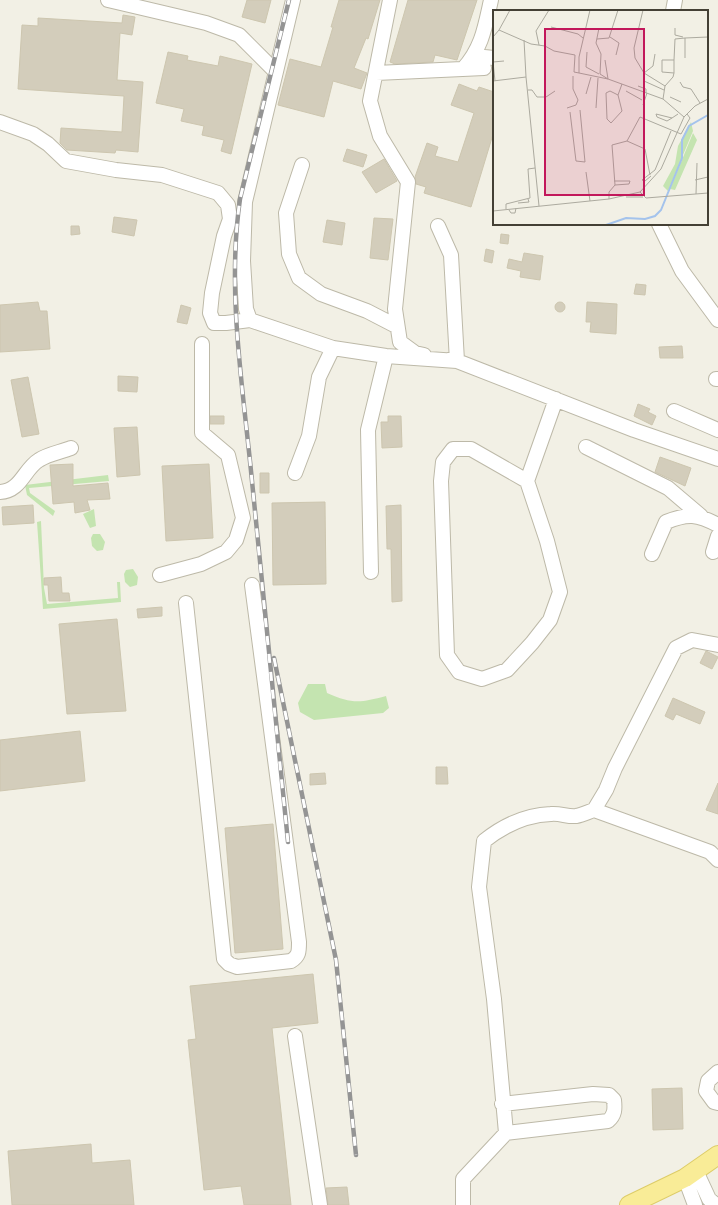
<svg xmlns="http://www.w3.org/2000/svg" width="718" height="1205" font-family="'DM Sans',sans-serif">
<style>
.green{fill:#c4e4b0}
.building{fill:#d3cdbb;stroke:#cdc6af}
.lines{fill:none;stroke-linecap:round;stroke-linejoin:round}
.minor-casing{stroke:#bdb9a8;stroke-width:16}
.major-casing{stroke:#ddcc68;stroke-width:20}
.minor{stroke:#fff;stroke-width:14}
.major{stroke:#f9ec97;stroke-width:18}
.rail-casing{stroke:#949494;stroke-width:4.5}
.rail{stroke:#fff;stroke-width:3;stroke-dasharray:9;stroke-linecap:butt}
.inset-river{fill:none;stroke:#a4c3ec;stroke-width:2}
.inset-road{fill:none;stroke:#acaa9f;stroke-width:1}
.view{fill:#c2185b;fill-opacity:0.15;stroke:#c2185b;stroke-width:2}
.inset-edge{fill:none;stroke:#444035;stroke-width:2}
</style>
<rect width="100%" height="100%" fill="#f2f0e5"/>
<!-- green -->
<path class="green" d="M108 475 109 481 29 488 30 493 55 511 53 516 27 495 25 485Z
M94 509 96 526 90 528 83 514Z
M41 521 44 588 47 604 118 598 117 582H120L121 602 43 609 37 522Z
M93 534H100L105 542 103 550 97 551 92 546 91 538Z
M133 569 138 577 137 585 130 587 125 582 124 574 126 570Z
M308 684H325L327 693C352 704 360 703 386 696L389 708 383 713 314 720 300 712 298 703Z"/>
<!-- building -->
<path class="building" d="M247 0H271L265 23 242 17Z
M339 0H380L368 39 366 38 354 68 367 73 361 89 333 81 324 117 278 105 290 59 321 67 333 27H331Z
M408 0H477L457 60 435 55 433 62 395 64 390 62Z
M123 15 135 17 132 35 120 33 117 80 143 82 138 152 116 150 115 153 67 150 60 143 61 128 122 132 124 96 18 89 22 25 38 26V18L122 23Z
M168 52 188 56 187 60 218 66 220 56 252 64 231 154 221 151 224 140 202 135 204 126 181 121 184 109 156 103Z
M459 84 477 91 479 87 494 92V131L471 207 424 193 426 187 416 184 415 177 427 143 438 147 435 156 458 162 474 113 451 105Z
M347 149 367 155 363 167 343 161Z
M384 159 397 181 376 193 362 172Z
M114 217 137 220 134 236 112 232Z
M374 218 393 219 388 260 370 258Z
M327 220 345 223 342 245 323 242Z
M71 226H79L80 234 71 235Z
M501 234 509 235 508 244 500 243Z
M486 249 494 251 492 263 484 261Z
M524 253 543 256 540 280 520 277 521 271 507 268 509 259 522 262Z
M636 284 646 285 645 295 634 294Z
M38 302 40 311H47L50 349 0 352V305Z
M587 302 617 304 616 334 590 332 591 322H586Z
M555 307a5 5 0 1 1 10 0a5 5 0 1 1-10 0Z
M181 305 191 308 187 324 177 322Z
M682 346 683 358H660L659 347Z
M118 376 138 377 137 392 118 391Z
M28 377 39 434 22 437 11 380Z
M638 404 650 409 648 412 656 416 652 425 634 416Z
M210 416H224V424H210Z
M388 416H401L402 447 382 448 381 422H388Z
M137 427 140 475 117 477 114 428Z
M660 457 691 468 685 486 655 472Z
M73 464V486L108 483 110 499 87 500 90 510 75 513 74 502 53 504 50 465Z
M209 464 213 538 166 541 162 466Z
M260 473H269V493H260Z
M325 502 326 584 273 585 272 503Z
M33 505 34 523 3 525 2 507Z
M401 505 402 601 392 602 391 549H387L386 506Z
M61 577 62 593H69L70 601H49L48 585H44V578Z
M162 607V616L138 618 137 609Z
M117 619 126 711 67 714 59 624Z
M706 651 718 657 712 669 700 663Z
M673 698 705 712 700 724 676 714 673 720 665 716Z
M80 731 85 781 0 791V740Z
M436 767H447L448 784H436Z
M325 773 326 784 310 785V774Z
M718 783V814L706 810Z
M273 824 283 949 235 953 225 828Z
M313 974 318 1023 272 1028 291 1205H244L241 1186 204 1190 188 1040 196 1039 190 986Z
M682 1088 683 1129 653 1130 652 1089Z
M91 1144 92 1163 130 1160 134 1205H12L8 1151Z
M347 1187 349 1205H328L326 1188Z"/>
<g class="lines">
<defs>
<path id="minor" d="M108 0 206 23 239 35 276 72
M293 0 245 202 243 261 246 309 250 320 333 348 386 356 457 361 634 430 718 459
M390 0 370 101 380 136 408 182 395 309 400 342 415 353 424 355
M673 11 675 0
M474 56 494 58
M463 69C482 48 485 27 491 0
M376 73 484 68
M0 122 33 134 48 144 66 161 116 170 162 175 218 193 228 205 230 219 224 236 212 293 210 313 214 323H226L250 320
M302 165 286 213 289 254 299 278 321 294 367 311 396 326
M659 224 682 271 718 320
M438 226 451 255 457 361 448 360
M716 379H718
M674 411 718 430
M586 447 668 488 701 516
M295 473 309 436 319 377 333 348
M527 481 471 449H453L443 462 441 481 447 655 459 672 482 679 507 670 532 643 550 620 560 592 547 541 527 481 556 399
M0 492C21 491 24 469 39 460 48 454 61 452 71 448
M713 552 718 536
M652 554 666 522C688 513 697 514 718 525
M371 572 368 430 386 356
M160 575 201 564 226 552 236 540 243 518 228 455 202 433V344
M186 603 224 959 229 964 237 967 291 961C299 956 299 952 299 942L252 585
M594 810 710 852 718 860
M295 1036 320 1205
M718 1072 708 1081 706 1091 714 1102 718 1103
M502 1104 593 1094 609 1095 614 1100C615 1109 615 1115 608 1121L506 1133
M696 1171 709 1199 716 1205
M685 1178 695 1205
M463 1205V1179L506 1133 494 999 479 887 484 841C504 825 525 815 551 814 560 813 568 817 576 816 582 815 588 812 594 810L606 790 615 768 676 648 692 640 718 645"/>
<path id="major" d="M629 1205 685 1178 718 1155"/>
</defs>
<!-- minor casing -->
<use href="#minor" class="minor-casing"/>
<!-- major casing -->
<use href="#major" class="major-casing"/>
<!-- minor -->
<use href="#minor" class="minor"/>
<!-- major -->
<use href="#major" class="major"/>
<defs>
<path id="rail" d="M274 658 336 960 356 1155
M288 842C275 718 263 594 251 471 242 381 227 289 240 199L289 0"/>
</defs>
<!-- rail casing -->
<use href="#rail" class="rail-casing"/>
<!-- rail -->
<use href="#rail" class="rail"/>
</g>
<!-- overview -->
<g transform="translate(493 10)">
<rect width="215" height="215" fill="#f2f0e5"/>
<path d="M198 112 200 121 175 181 170 176 182 154 185 136ZM200 123 204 130 182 180 177 179Z" fill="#c4e4b0"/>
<path class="inset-river" d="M113 215 133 208 152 209 162 206 168 200 189 148V130L196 116 215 105"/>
<path class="inset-road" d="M97 0 86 47V63L115 69 170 89 191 107M150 0 141 38 142 48 151 63 172 76M58 17 85 24 90 28M106 18 103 33 108 44 107 64 115 69 112 50M182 18V25L190 27M6 20 17 0M0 27 6 20 38 34 52 36 61 41 82 45 81 62 86 63M117 27 126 33 123 45M116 28 125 0M104 29 116 28M31 30 33 67M46 35 43 21 56 0M94 42 93 57 106 64M192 48V28L215 27M181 50 182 29 192 28M151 63 160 56 162 44M0 71 33 67 46 196M2 71 0 52 11 51M151 71 171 80M187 72 190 77 198 79 207 93M145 76 153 79V83M35 80H39L44 87H53L62 81M133 81 149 90M93 84 98 67M125 85 117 81 113 83 114 109 118 113 129 101 125 85 129 74M177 87 188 92M170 89 172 76 180 67 181 63V50H169V62L181 63M150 95 154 83M74 98 83 95 85 90 80 79V66M103 98 105 68M77 102 83 151 92 152 87 100M179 108 174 111 164 107 163 104 179 108 185 104M134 131 152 139 157 165M93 162 97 191M158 166 152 171 149 170 162 160 178 121M202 170 215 167M121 171H137L136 174 122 175M147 182 153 188 215 183M203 184 204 153M133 187H150M116 189V182L122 175 119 135 134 131 147 107 188 124 197 108 194 104M25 193 36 192 35 189M13 199V194L37 188 35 159 42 158M16 200 18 203H22L23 198M0 201 116 189 147 182 168 159 191 107 202 96 215 89"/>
<path class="view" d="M52 19H151V185H52Z"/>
<rect width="215" height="215" class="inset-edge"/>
</g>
</svg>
